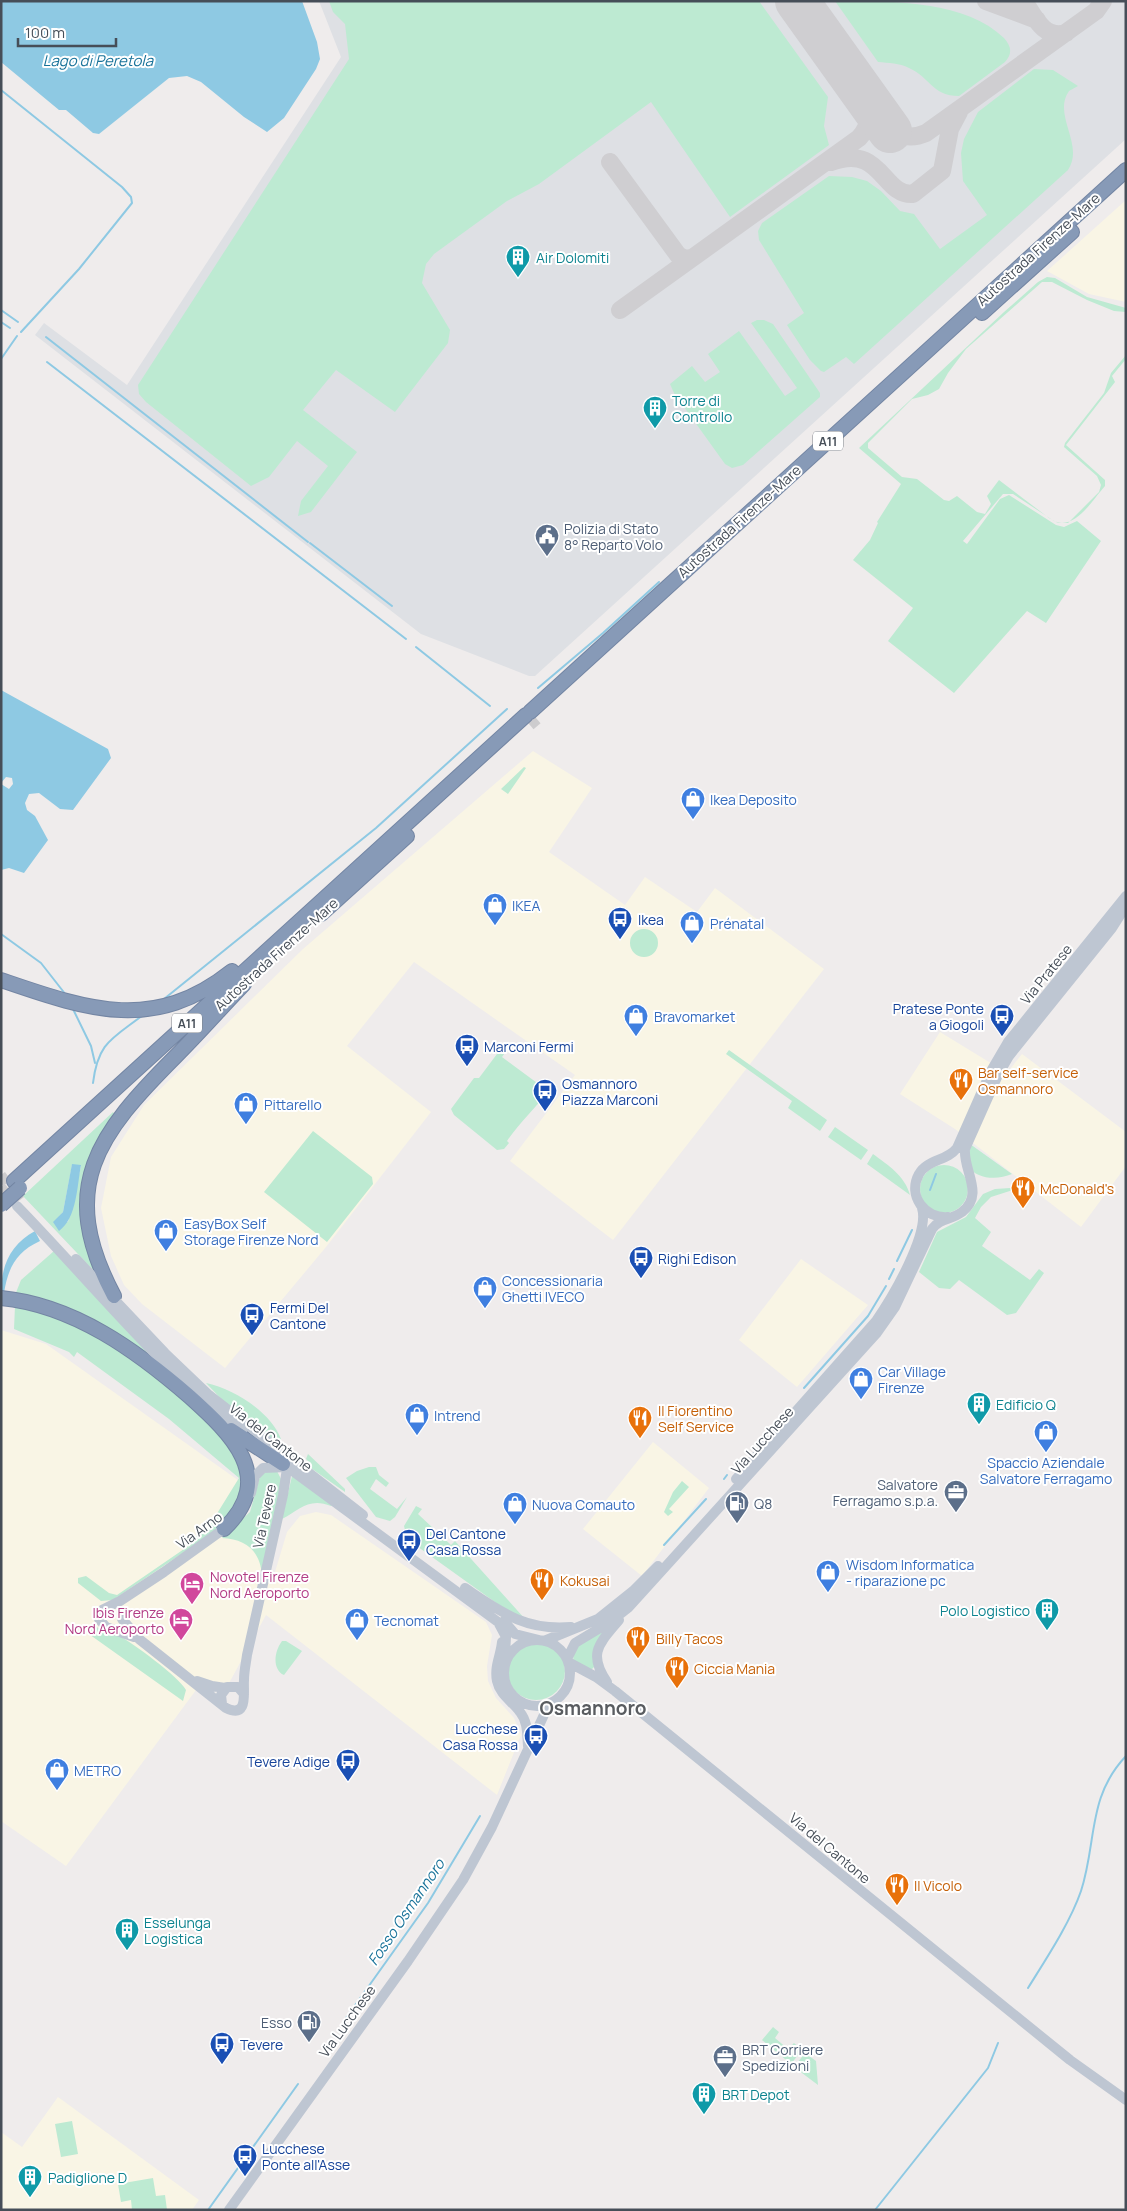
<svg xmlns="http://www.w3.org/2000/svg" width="1127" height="2211" font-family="Manrope,sans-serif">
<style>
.commercial{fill:#f9f5e5}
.airport{fill:#dee0e4}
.green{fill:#bdead2;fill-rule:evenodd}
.water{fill:#8ec9e3}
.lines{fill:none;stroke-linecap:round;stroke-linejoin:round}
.stream{stroke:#8ec9e3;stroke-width:2}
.taxiway{stroke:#cfced1;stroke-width:18}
.runway{stroke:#cfced1;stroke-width:44}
.secondary-tunnel{stroke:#cdccce;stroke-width:10;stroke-dasharray:10 5;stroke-linecap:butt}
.highway-tunnel{stroke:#cdccce;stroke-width:14;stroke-dasharray:14 7;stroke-linecap:butt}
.highway-casing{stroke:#7385a3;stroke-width:16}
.secondary{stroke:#bec6d2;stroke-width:10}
.highway{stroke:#879ab7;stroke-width:14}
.highway-bridge-casing{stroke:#7385a3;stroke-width:16;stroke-linecap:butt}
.highway-bridge{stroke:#879ab7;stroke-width:14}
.labels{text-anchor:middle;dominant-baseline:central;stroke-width:4;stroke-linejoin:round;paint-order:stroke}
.shield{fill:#fff;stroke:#7e838a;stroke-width:1}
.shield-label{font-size:12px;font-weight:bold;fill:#464e58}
.street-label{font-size:14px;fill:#464e58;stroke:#fff}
.culture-label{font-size:14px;fill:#0d838f;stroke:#fff;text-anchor:start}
.service-label{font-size:14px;fill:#4e5e75;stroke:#fff;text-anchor:start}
.shop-label{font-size:14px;fill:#366cbe;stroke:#fff;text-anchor:start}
.transit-label{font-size:14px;fill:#164399;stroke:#fff;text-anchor:start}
.food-label{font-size:14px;fill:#c56008;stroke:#fff;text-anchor:start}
.hotel-label{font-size:14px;fill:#b23c85;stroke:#fff;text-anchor:start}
.water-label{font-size:15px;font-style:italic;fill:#187299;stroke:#fff}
.district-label{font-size:19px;font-weight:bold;fill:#595c60;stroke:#fff}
</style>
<rect width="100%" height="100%" fill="#efecec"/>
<!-- commercial -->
<path class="commercial" d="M1126 200V302L1089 294 1047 271Z
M533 751 592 788 549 852 625 905 645 877 697 912 715 888 824 969 613 1240 510 1161 575 1075 414 962 347 1046 431 1112 326 1247 225 1368 142 1304 124 1285 111 1256 101 1208 111 1157 144 1105 303 949Z
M940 1032 1007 1073 1022 1054 1126 1132V1166L1081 1227 955 1129 900 1094Z
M801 1259 868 1305 797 1387 739 1340Z
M1 1330 46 1344 242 1483 216 1520 252 1544 272 1582 287 1532 300 1516 316 1512 331 1515 486 1622 492 1635 487 1666 488 1681 496 1698 514 1718 521 1735 497 1795 266 1615 228 1685 196 1690 66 1866 1 1821Z
M653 1442 709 1488 642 1576 583 1529Z
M58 2097 199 2200 192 2210H1V2132L22 2147Z"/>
<!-- airport -->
<path class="airport" d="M319 1H1126V139L535 676H529L421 634 35 335 44 323 127 385 341 57Z"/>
<!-- green -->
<path class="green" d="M329 1H759L828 97 824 126 829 145 730 217 651 102 539 184 507 201 434 254 426 264 422 283 450 330 448 343 395 412 336 370 303 410 357 452 311 512 298 516 301 501 328 466 297 441 269 477 251 486 146 402 139 394 138 385 349 59 345 24 333 12Z
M835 1C891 1 965 0 1004 38 1011 46 1013 53 1005 62L959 96C932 96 931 78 909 68 899 63 889 63 878 62Z
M1034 69 1053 70 1078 86 1069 91C1052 115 1085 145 1068 170L854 364 846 357 824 372 821 371 810 360 787 325 804 313 759 240 758 231 762 223 829 176 852 177 867 181 881 191 900 211 914 214 940 249 987 215 963 181 961 153 964 139 978 112Z
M1047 277 1055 278 1087 297 1126 308V312L1114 311 1087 300 1052 282H1042L966 349 948 373 939 389 928 395 912 399 868 443V448L902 477 917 479 944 500 949 501 957 496 977 512 985 514 991 504 987 496 999 480 1049 518 1058 523H1068L1099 492 1101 485 1097 476 1064 447 1065 443 1104 393 1111 373 1126 355V359L1112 376 1115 382 1066 445 1105 480V486C1093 499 1075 531 1054 521L1013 494H1003L963 541 967 544 1000 499 1009 495 1056 525 1064 527 1077 521 1101 541 1046 623 1027 611 954 693 888 641 913 608 853 560 870 540 878 523 877 522 901 484 859 448 1004 312 1038 282Z
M757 320H764L773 324 820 393V397L743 465 732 468 725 464 674 393 670 384 692 366 705 382 720 372 708 354 739 331 785 396 797 388 751 323Z
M524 767 526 768 508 794 501 789Z
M630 943a14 14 0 1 1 28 0a14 14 0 1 1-28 0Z
M503 1043 511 1044 502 1057 548 1091C535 1109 520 1122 507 1141L509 1143 504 1149 497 1150 454 1115 451 1109 474 1078H479L497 1054 494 1051Z
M729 1050 827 1120 820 1131 788 1108 792 1101 726 1054Z
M113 1112 115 1115 90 1165 95 1272 23 1196ZM72 1165 81 1166 68 1222 56 1220 63 1212Z
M835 1127 868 1150 861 1160 828 1137Z
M313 1131 372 1177 373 1184 327 1242 264 1192Z
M970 1144 1012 1174C998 1180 977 1180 968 1166Z
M873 1154C888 1165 905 1176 910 1195L867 1164Z
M920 1189a24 24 0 1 1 48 0a24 24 0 1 1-48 0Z
M1024 1187 1027 1188 1016 1189 991 1197 981 1207 975 1218 991 1232 982 1246 1030 1280 1039 1269 1044 1273 1016 1313 1007 1315 959 1280 950 1289 939 1288 919 1272 937 1232 966 1217 983 1194 995 1189Z
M54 1251 152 1354 151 1357 15 1295 21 1280Z
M15 1306 61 1318 137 1358 227 1436 243 1478 235 1510 214 1532 113 1600 101 1601 78 1583V1578L86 1576 109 1593 117 1595 187 1547 201 1531 205 1533 239 1478 169 1419 77 1352 74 1357 69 1352 14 1329Z
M206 1383C234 1389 271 1412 281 1439L279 1444 228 1406Z
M308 1454 345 1489V1492L308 1466 310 1463 306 1459Z
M369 1467H376L379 1475 389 1483 386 1487 376 1479 370 1489 397 1509 407 1497 395 1517 390 1521 376 1517 346 1478 357 1471Z
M277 1471 282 1481 262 1575C260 1551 246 1539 222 1538L250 1512 261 1473Z
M292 1476 332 1505 331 1506C309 1497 299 1510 282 1519Z
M682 1481 689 1487 669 1509 673 1512 668 1516 664 1512 673 1492Z
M416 1506 422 1509 418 1514 451 1545 455 1541 525 1619 506 1610 407 1539 404 1526Z
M608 1625 595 1666 590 1671 573 1662 574 1649Z
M97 1627C104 1635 110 1631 118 1635 133 1643 179 1677 186 1690L183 1701 86 1632Z
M282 1641H286L302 1651 284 1675C272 1669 274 1652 282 1641Z
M507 1671a29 29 0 1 1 58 0a29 29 0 1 1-58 0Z
M773 2027 779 2032 775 2038 788 2049 794 2043 802 2050 791 2064 762 2040Z
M805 2053 816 2061 818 2085 794 2067Z
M72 2121 78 2154 61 2157 55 2124Z
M153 2178 156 2196 165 2195 167 2210H132L131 2200 121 2202 118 2184Z"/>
<!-- water -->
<path class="water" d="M1 1H302L317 42 320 59 316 69 284 118 267 132 244 117 201 82 187 76 169 78 99 134 93 133 66 110H59L1 62Z
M1 690 108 749 111 758 73 810 60 809 39 793 29 794 25 803 27 810 35 816 48 840 24 873 9 868 1 870V784L9 789 13 784 12 778 6 777 1 783Z
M72 1164 81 1165C77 1186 77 1218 59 1231L53 1222 63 1212Z
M35 1231 40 1241C16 1252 8 1268 4 1293H1C1 1265 11 1244 35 1231Z"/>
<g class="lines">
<!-- stream -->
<path class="stream" d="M1 90 122 187 131 197 132 203 79 269 21 332
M1 310 18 322
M1 322 10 328
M46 337 308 542
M1 359 17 336
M47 362 406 639
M310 543 392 606
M416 647 490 706
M538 688 603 633 659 582
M1 934 41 963 66 995
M164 999 376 828 507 709
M72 1007 91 1046 95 1063
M93 1083C98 1042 112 1039 143 1015
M930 1190 936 1174
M897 1261 912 1230
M889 1279 894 1269
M804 1388 868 1316 886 1286
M724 1479 727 1475
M664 1545 706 1499
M1028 1988C1046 1959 1070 1923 1081 1891 1097 1842 1087 1797 1126 1756
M346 2018 428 1903 480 1816
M208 2210 298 2084
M875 2210 988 2068 998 2043"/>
<!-- taxiway -->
<path class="taxiway" d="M986 1 1037 20
M1024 1C1034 16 1044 40 1066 33
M885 125C898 136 910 140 926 133L1096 11 1103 1
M610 162 678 255 685 259 692 258
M831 162C882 143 882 196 913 194L942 171 950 129 959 112
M620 310 859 138C878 118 865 100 853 81"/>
<!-- runway -->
<path class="runway" d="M797 1 890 131"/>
<!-- secondary-tunnel -->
<path class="secondary-tunnel" d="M1 1175 20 1200
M1 1187 13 1202"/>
<!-- highway-tunnel -->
<path class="highway-tunnel" d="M529 724 536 718"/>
<defs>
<path id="highway" d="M982 313 1072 232
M530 712 1126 170
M321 914 407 836
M1 980C86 1009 153 1034 232 971
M14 1181 526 715
M114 1296C56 1187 98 1134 176 1056 199 1033 221 1008 244 984
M1 1298C74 1305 137 1351 190 1397 230 1433 278 1477 224 1529
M231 1430 283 1464"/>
</defs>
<!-- highway casing -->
<use href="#highway" class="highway-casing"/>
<!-- secondary -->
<path class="secondary" d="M17 1206C91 1282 158 1367 242 1432
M948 1217C925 1219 907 1196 919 1174 928 1159 947 1161 957 1148L991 1071 1008 1042 1126 896
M76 1259 165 1353 209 1395 363 1515
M279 1461 498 1622 506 1637 504 1672
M736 1479 876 1321C892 1298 930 1234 922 1208
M251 1493 255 1476 263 1468 287 1467
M465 1588C501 1612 525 1631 571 1627
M122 1619 139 1639 226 1708C249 1719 243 1692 244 1680 244 1671 246 1663 247 1655L283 1495 288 1462
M504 1621 515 1634 539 1640
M134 1637 106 1627 99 1619 102 1610 120 1601 164 1572 228 1526
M504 1673a33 33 0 1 1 66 0a33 33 0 1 1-66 0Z
M544 1641 598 1619 633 1591 658 1566
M502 1642C501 1655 494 1666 497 1681 500 1695 512 1701 520 1712 528 1722 527 1734 528 1746
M567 1659 575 1643 610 1622 629 1607 876 1334 895 1307 932 1229C940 1218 951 1220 962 1212 985 1194 963 1171 965 1149L998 1075 1009 1056 1112 928 1126 906
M568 1662 596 1677 615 1691 1070 2060 1126 2100
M197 1681 212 1686 225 1688
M607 1682C587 1653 600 1643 619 1620
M222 1704 221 1695 227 1687H238L244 1694
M229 2210 408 1961 463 1880 492 1827 549 1704"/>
<!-- highway -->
<use href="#highway" class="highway"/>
<defs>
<path id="highway-bridge" d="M1 1205 20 1188"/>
</defs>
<!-- highway-bridge casing -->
<use href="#highway-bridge" class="highway-bridge-casing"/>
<!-- highway-bridge -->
<use href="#highway-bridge" class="highway-bridge"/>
</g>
<!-- icons -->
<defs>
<symbol id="building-pin" viewBox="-11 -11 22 30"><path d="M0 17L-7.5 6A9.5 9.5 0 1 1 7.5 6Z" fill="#0f9aa8" stroke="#fff"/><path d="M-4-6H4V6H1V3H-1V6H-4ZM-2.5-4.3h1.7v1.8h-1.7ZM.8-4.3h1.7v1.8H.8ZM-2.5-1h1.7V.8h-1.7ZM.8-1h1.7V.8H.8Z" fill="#fff"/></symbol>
<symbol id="civic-pin" viewBox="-11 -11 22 30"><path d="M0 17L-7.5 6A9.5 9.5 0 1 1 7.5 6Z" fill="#5c6f8a" stroke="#fff"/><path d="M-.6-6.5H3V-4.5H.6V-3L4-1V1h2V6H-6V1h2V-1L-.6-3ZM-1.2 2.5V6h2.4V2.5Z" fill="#fff"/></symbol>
<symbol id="shop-pin" viewBox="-11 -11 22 30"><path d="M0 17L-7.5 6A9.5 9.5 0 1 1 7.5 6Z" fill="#3f7fe0" stroke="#fff"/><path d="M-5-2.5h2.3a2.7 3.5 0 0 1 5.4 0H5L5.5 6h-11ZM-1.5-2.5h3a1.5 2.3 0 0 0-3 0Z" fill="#fff"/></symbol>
<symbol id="bus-pin" viewBox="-11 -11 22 30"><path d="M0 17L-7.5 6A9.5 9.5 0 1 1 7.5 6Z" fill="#1a4fb4" stroke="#fff"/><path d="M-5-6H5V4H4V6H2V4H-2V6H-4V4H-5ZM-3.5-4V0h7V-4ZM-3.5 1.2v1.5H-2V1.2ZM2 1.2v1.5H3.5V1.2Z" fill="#fff"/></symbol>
<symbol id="restaurant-pin" viewBox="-11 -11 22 30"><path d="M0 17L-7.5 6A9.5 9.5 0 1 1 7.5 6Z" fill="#e8710a" stroke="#fff"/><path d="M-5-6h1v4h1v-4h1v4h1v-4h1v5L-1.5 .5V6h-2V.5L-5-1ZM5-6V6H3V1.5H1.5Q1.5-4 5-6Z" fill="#fff"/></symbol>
<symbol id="office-pin" viewBox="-11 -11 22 30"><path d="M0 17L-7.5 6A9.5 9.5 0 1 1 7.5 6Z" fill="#5c6f8a" stroke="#fff"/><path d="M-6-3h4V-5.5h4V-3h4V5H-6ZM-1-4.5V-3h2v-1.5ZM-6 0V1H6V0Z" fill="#fff"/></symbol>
<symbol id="fuel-pin" viewBox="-11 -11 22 30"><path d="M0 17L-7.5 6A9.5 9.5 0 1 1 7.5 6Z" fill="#5c6f8a" stroke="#fff"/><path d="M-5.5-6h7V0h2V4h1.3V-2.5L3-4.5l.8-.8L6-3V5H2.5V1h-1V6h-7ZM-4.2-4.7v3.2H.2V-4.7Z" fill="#fff"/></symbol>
<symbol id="hotel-pin" viewBox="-11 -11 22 30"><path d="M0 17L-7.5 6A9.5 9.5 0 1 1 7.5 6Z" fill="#d1479c" stroke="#fff"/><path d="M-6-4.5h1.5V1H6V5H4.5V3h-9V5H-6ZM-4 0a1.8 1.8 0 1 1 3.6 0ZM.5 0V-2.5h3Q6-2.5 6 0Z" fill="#fff"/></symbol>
</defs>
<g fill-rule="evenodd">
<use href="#building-pin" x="504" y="243" width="28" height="38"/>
<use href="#building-pin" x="641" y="394" width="28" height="38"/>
<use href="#civic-pin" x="533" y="522" width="28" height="38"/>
<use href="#shop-pin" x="679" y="785" width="28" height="38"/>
<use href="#shop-pin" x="481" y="891" width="28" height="38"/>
<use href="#bus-pin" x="606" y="905" width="28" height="38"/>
<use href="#shop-pin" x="678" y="909" width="28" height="38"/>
<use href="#shop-pin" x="622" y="1002" width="28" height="38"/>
<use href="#bus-pin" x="988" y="1002" width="28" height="38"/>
<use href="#bus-pin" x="453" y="1032" width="28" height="38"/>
<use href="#restaurant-pin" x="947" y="1066" width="28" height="38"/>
<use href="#bus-pin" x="531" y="1077" width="28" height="38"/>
<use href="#shop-pin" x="232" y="1090" width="28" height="38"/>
<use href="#restaurant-pin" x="1009" y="1174" width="28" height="38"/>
<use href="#shop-pin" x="152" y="1217" width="28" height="38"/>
<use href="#bus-pin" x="627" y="1244" width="28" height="38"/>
<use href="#shop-pin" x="471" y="1274" width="28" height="38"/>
<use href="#bus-pin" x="238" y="1301" width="28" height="38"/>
<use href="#shop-pin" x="847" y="1365" width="28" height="38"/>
<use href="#building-pin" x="965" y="1390" width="28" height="38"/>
<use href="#shop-pin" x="403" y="1401" width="28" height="38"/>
<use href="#restaurant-pin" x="626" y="1404" width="28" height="38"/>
<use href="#shop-pin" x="1032" y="1418" width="28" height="38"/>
<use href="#office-pin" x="942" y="1478" width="28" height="38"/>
<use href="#fuel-pin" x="723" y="1489" width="28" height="38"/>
<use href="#shop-pin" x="501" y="1490" width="28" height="38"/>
<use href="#bus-pin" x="395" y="1527" width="28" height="38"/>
<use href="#shop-pin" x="814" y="1558" width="28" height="38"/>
<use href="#restaurant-pin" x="528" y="1566" width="28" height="38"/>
<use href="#hotel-pin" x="178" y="1570" width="28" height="38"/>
<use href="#building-pin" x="1033" y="1596" width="28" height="38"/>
<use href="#hotel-pin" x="167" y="1606" width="28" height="38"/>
<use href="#shop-pin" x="343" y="1606" width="28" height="38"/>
<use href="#restaurant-pin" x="624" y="1624" width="28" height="38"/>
<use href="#restaurant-pin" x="663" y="1654" width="28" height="38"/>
<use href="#bus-pin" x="522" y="1722" width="28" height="38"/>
<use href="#bus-pin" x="334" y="1747" width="28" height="38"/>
<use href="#shop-pin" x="43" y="1756" width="28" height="38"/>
<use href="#restaurant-pin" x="883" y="1871" width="28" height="38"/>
<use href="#building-pin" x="113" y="1916" width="28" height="38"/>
<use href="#fuel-pin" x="295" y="2008" width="28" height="38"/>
<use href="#bus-pin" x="208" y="2030" width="28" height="38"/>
<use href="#office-pin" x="711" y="2043" width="28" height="38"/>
<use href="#building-pin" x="690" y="2080" width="28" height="38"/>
<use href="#bus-pin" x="231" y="2142" width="28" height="38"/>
<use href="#building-pin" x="16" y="2163" width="28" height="38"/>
</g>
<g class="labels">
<!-- shield labels -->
<g class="shield">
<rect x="813" y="431.5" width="30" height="19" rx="4"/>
<rect x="172" y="1013.5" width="30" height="19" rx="4"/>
</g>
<g class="shield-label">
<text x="828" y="441">A11</text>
<text x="187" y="1023">A11</text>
</g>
<!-- street labels -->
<g class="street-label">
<text transform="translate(1038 249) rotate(-42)">Autostrada Firenze-Mare</text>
<text transform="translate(739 521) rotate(-42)">Autostrada Firenze-Mare</text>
<text transform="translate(276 954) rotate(-42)">Autostrada Firenze-Mare</text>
<text transform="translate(1046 974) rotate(-51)">Via Pratese</text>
<text transform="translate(271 1437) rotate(38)">Via del Cantone</text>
<text transform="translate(762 1440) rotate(-48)">Via Lucchese</text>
<text transform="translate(264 1516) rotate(-78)">Via Tevere</text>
<text transform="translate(199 1530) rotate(-36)">Via Arno</text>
<text transform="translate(830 1848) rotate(40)">Via del Cantone</text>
<text transform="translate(347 2021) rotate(-54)">Via Lucchese</text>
</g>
<!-- culture labels -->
<g class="culture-label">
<text x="536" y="257">Air Dolomiti</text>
<text x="672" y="400">Torre di<tspan x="672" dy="16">Controllo</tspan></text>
<text x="996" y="1404">Edificio Q</text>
<text x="1030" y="1610" text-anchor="end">Polo Logistico</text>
<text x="144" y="1922">Esselunga<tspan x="144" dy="16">Logistica</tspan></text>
<text x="722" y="2094">BRT Depot</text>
<text x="48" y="2177">Padiglione D</text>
</g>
<!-- service labels -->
<g class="service-label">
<text x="564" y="528">Polizia di Stato<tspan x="564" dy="16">8° Reparto Volo</tspan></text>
<text x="938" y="1484" text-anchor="end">Salvatore<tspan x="938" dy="16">Ferragamo s.p.a.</tspan></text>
<text x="754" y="1503">Q8</text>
<text x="292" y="2022" text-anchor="end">Esso</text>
<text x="742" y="2049">BRT Corriere<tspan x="742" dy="16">Spedizioni</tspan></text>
</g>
<!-- shop labels -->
<g class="shop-label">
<text x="710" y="799">Ikea Deposito</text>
<text x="512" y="905">IKEA</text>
<text x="710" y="923">Prénatal</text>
<text x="654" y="1016">Bravomarket</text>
<text x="264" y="1104">Pittarello</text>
<text x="184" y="1223">EasyBox Self<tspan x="184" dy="16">Storage Firenze Nord</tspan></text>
<text x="502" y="1280">Concessionaria<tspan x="502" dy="16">Ghetti IVECO</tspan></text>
<text x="878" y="1371">Car Village<tspan x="878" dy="16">Firenze</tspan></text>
<text x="434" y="1415">Intrend</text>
<text x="1046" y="1462" text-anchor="middle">Spaccio Aziendale<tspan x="1046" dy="16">Salvatore Ferragamo</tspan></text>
<text x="532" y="1504">Nuova Comauto</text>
<text x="846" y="1564">Wisdom Informatica<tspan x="846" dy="16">- riparazione pc</tspan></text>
<text x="374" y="1620">Tecnomat</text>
<text x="74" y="1770">METRO</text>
</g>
<!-- transit labels -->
<g class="transit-label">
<text x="638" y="919">Ikea</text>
<text x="984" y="1008" text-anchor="end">Pratese Ponte<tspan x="984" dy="16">a Giogoli</tspan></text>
<text x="484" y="1046">Marconi Fermi</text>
<text x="562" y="1083">Osmannoro<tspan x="562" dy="16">Piazza Marconi</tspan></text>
<text x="658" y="1258">Righi Edison</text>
<text x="270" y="1307">Fermi Del<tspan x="270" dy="16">Cantone</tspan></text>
<text x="426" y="1533">Del Cantone<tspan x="426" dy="16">Casa Rossa</tspan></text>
<text x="518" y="1728" text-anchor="end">Lucchese<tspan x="518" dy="16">Casa Rossa</tspan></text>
<text x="330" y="1761" text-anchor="end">Tevere Adige</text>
<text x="240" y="2044">Tevere</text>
<text x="262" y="2148">Lucchese<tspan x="262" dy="16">Ponte all'Asse</tspan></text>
</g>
<!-- food labels -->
<g class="food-label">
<text x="978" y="1072">Bar self-service<tspan x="978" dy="16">Osmannoro</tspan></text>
<text x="1040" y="1188">McDonald's</text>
<text x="658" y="1410">Il Fiorentino<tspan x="658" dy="16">Self Service</tspan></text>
<text x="560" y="1580">Kokusai</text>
<text x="656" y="1638">Billy Tacos</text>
<text x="694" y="1668">Ciccia Mania</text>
<text x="914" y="1885">Il Vicolo</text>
</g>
<!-- hotel labels -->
<g class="hotel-label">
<text x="210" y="1576">Novotel Firenze<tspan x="210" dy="16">Nord Aeroporto</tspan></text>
<text x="164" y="1612" text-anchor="end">Ibis Firenze<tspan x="164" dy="16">Nord Aeroporto</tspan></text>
</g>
<!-- water labels -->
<g class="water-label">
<text x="98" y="60">Lago di Peretola</text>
<text transform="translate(406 1912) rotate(-56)">Fosso Osmannoro</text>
</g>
<!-- district labels -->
<g class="district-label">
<text x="593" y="1708">Osmannoro</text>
</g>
</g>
<!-- border -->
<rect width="1127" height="2211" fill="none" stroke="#464e58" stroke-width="5"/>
<!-- scale -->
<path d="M18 38v8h98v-8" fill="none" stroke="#464e58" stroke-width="2.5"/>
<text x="25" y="38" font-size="15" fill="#464e58" stroke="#ffffff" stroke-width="4" paint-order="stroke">100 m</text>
</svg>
